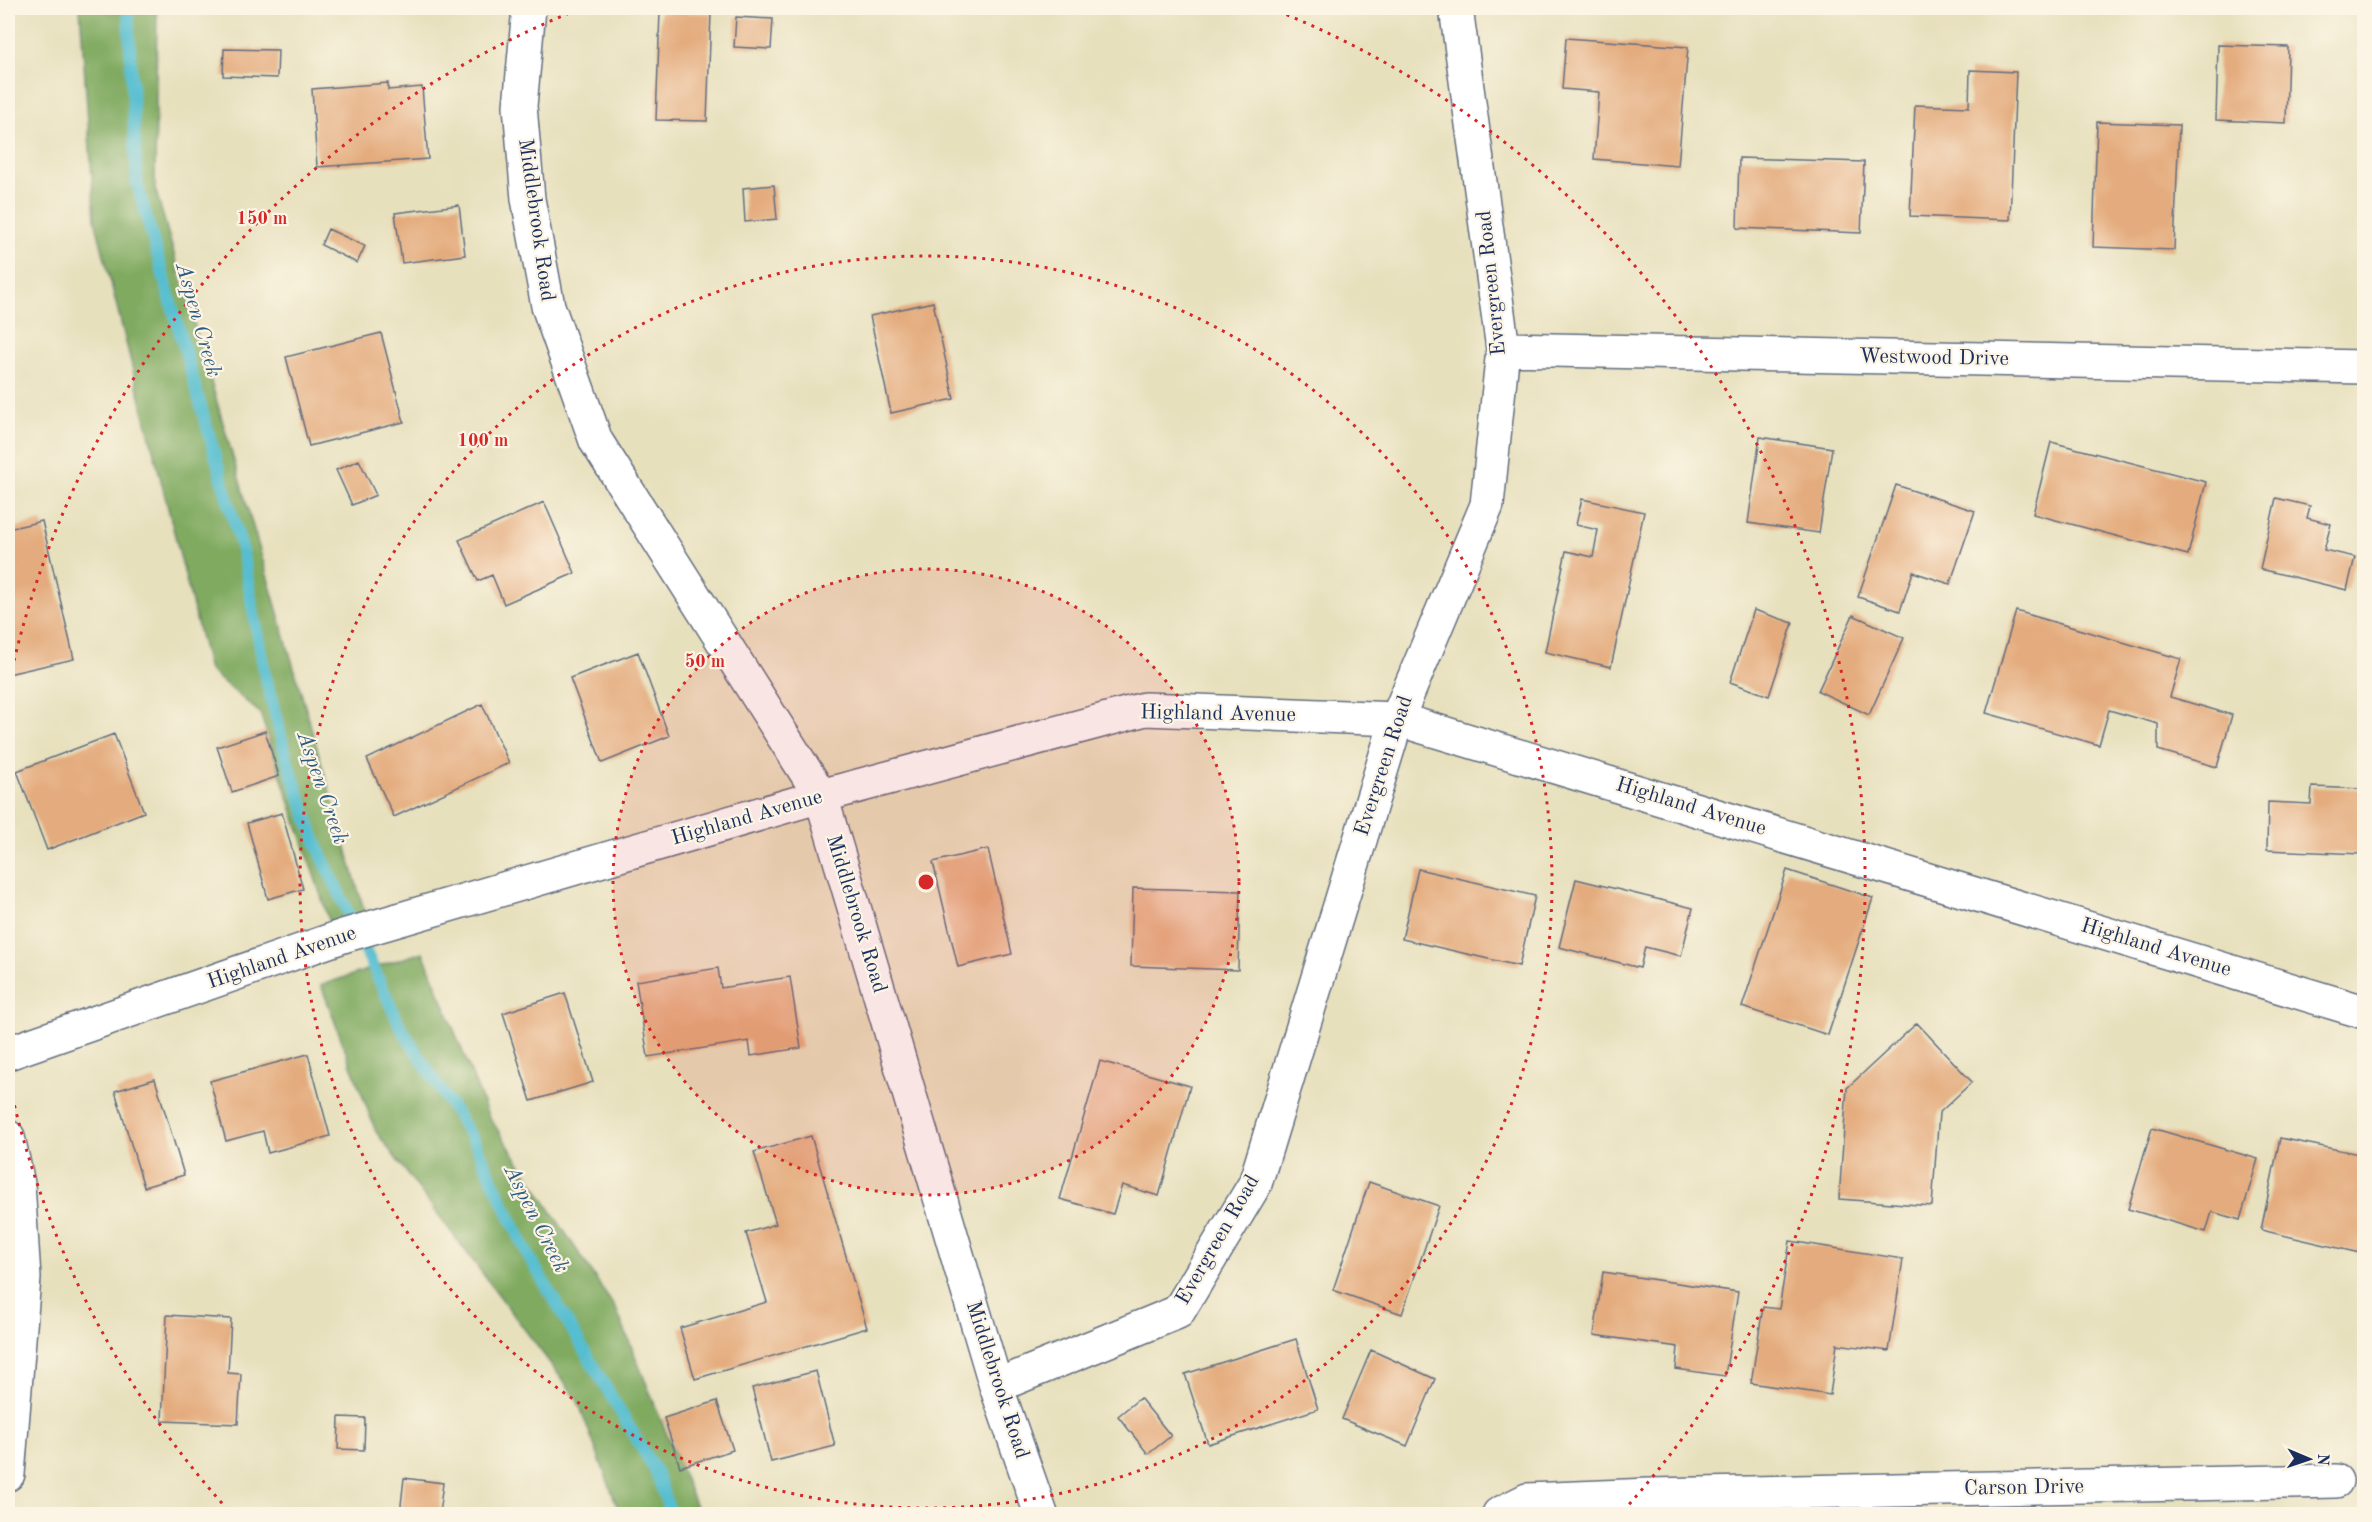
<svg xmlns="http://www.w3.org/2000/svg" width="2372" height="1522" font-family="'Old Standard TT',serif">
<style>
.forest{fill:#80aa61;stroke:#4e6c60;stroke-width:1.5}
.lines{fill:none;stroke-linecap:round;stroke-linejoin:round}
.stream{stroke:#54bed0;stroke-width:12}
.building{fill:#e4ac7e}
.minor-casing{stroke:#626d7f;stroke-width:36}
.tertiary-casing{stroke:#626d7f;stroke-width:36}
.minor{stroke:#fff;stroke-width:33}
.tertiary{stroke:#fff;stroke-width:33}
.ring{fill:none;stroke:#d62828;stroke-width:3;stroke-dasharray:3 6}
.labels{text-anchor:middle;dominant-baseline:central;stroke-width:4.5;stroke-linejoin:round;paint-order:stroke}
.street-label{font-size:21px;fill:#1b2f5e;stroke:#fcf5e5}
.water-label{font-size:22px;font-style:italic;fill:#2c5a80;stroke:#fcf5e5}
.centre{fill:#d62828;stroke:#fcf5e5;stroke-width:3}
.ring-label{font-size:18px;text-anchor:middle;font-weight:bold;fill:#d62828;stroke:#fcf5e5;stroke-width:4.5;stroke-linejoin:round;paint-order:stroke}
</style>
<rect width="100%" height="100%" fill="#fcf5e5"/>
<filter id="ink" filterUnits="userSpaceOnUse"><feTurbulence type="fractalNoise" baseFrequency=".0167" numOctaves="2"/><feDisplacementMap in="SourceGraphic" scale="12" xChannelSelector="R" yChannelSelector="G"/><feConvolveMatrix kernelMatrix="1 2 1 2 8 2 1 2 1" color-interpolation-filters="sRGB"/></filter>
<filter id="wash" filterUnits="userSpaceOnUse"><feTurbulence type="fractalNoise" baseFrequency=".008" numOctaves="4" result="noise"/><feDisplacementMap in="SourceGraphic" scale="24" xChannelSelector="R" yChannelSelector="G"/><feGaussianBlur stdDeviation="1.35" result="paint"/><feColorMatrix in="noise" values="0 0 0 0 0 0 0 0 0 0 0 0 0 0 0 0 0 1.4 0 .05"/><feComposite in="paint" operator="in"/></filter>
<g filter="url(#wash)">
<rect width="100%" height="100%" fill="#e7e0bd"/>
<!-- forest -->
<path class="forest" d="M80 8H157L155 188 366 917 331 926 260 713 209 670 95 220Z
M423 952 488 1115 617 1311 699 1514H620L577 1399 376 1132 321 985Z"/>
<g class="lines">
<!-- stream -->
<path class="stream" d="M128 8 137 184 242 549 265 675 288 763 317 845 401 1028 475 1143 529 1257 656 1472 671 1514"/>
</g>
<g id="blocks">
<!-- building -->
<path class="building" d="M660 12 711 13 707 121 656 120Z
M736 17 773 19 771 49 734 47Z
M1566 38 1688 47 1678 166 1594 159 1599 92 1562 89Z
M2218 45 2288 47 2286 123 2216 120Z
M224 49 278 50 277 78 223 76Z
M1970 70 2016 72 2010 220 1910 216 1915 105 1969 107Z
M388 83V90L422 87 428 159 317 167 312 89Z
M2097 122 2179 125 2174 250 2093 247Z
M1739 158 1864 162 1861 233 1737 228Z
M774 185 777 219 745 222 743 188Z
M459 205 465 255 402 263 395 213Z
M328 229 365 246 357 263 321 245Z
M933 302 954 399 891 413 870 316Z
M381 333 404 422 309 446 286 357Z
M1760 437 1832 448 1819 533 1748 523Z
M2051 442 2206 482 2188 555 2033 514Z
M359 460 376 495 352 505 336 470Z
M1896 485 1975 511 1950 584 1913 572 1900 611 1858 597Z
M2276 498 2310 506 2307 518 2331 524 2324 550 2355 557 2347 590 2260 569Z
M1582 499 1644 512 1611 667 1545 652 1566 551 1593 557 1598 530 1576 525Z
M544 502 575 573 504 604 492 575 478 581 459 540Z
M42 521 74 659 8 674V529Z
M1754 610 1793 623 1769 696 1730 682Z
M2016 611 2181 659 2170 697 2232 715 2217 767 2158 750V724L2109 710 2099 745 1986 713Z
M1853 615 1904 638 1869 715 1818 691Z
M638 652 669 736 602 763 570 678Z
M482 704 509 763 394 817 367 759Z
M265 731 279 776 232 792 217 747Z
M114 734 144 812 47 850 17 771Z
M2312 787 2364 789 2362 854 2267 850 2268 802 2311 804Z
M282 813 303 889 268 899 247 823Z
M988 849 1012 954 958 967 933 862Z
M1418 869 1535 896 1519 966 1402 939Z
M1787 870 1873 898 1828 1035 1742 1007Z
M1576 879 1693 908 1681 956 1645 947 1640 968 1559 947Z
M1133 888 1240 891 1238 970 1131 966Z
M718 968 721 988 790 977 801 1048 751 1056 749 1041 648 1057 636 981Z
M565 993 593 1082 531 1101 503 1013Z
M1917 1023 1972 1082 1939 1113 1932 1206 1839 1199 1847 1088Z
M308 1054 330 1136 268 1153 263 1131 226 1141 210 1081Z
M1100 1061 1190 1086 1159 1196 1122 1185 1113 1214 1060 1199Z
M155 1079 184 1175 144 1187 115 1091Z
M2152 1128 2258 1159 2240 1220 2212 1212 2206 1232 2128 1209Z
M811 1136 867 1328 695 1379 680 1328 767 1302 746 1233 776 1224 754 1152Z
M2280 1138 2364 1155V1254L2261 1230Z
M1369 1182 1439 1206 1402 1314 1333 1290Z
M1790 1241 1903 1259 1889 1351 1837 1344 1830 1395 1751 1383 1763 1307 1779 1309Z
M1603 1272 1738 1292 1725 1376 1676 1369 1678 1347 1594 1335Z
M167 1315 231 1319 228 1373 241 1374 238 1424 162 1421Z
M1296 1339 1318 1409 1208 1444 1185 1374Z
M1371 1350 1435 1379 1407 1446 1342 1419Z
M816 1371 835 1446 771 1462 752 1388Z
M1140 1398 1171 1436 1148 1454 1118 1416Z
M717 1401 733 1450 680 1467 664 1418Z
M339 1417 365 1418 364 1450 338 1449Z
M404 1478 443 1483 439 1514H400Z"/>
</g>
</g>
<g filter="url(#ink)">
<use href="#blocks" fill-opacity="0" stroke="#626d7f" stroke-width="1.5"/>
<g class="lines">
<defs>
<path id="minor" d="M529 8 520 106 528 199 548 306 596 441 821 796 996 1386 1041 1514
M1503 349 2364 367
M8 1053 343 936 821 796 1145 709 1397 719 2364 1012
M996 1386 1178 1312 1255 1184 1397 719 1487 505 1503 349 1456 8
M1499 1514 1527 1500 1650 1495 2336 1481"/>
<path id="tertiary" d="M8 1137 18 1184 24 1278 8 1474"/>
</defs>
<!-- minor casing -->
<use href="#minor" class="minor-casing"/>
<!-- tertiary casing -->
<use href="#tertiary" class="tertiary-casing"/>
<!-- minor -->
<use href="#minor" class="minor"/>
<!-- tertiary -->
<use href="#tertiary" class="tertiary"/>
</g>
</g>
<!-- distance rings -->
<circle cx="926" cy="882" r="313" fill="#d62828" fill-opacity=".12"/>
<g class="ring">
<circle cx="926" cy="882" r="313"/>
<circle cx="926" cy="882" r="626"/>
<path d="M228 1510A939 939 0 0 1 8 1077M8 687A939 939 0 0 1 582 8M1270 8A939 939 0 0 1 1624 1510"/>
</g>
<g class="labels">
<!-- street labels -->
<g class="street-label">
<text transform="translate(536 220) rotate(82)">Middlebrook Road</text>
<text transform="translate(1492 283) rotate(-96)">Evergreen Road</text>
<text transform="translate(1934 358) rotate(1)">Westwood Drive</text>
<text transform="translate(1218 714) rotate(1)">Highland Avenue</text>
<text transform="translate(1384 766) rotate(-72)">Evergreen Road</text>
<text transform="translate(1691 807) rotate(17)">Highland Avenue</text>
<text transform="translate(747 818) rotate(-16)">Highland Avenue</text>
<text transform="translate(856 914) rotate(73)">Middlebrook Road</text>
<text transform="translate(2156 948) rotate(17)">Highland Avenue</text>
<text transform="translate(282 958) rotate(-19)">Highland Avenue</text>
<text transform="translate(1218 1240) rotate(-60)">Evergreen Road</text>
<text transform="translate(997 1380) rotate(72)">Middlebrook Road</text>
<text transform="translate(2024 1488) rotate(-1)">Carson Drive</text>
</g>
<!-- water labels -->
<g class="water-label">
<text transform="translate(198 320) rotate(74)">Aspen Creek</text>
<text transform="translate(322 788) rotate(71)">Aspen Creek</text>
<text transform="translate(536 1219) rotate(63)">Aspen Creek</text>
</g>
</g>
<circle cx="926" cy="882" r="9" class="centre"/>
<g class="ring-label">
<text x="262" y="224">150 m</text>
<text x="483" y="446">100 m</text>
<text x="705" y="667">50 m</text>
</g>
<!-- margin -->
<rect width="2372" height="1522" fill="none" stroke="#fcf5e5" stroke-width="30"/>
<!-- north arrow -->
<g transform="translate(2309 1459) rotate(92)" stroke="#fcf5e5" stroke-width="4.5" paint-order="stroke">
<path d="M0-4.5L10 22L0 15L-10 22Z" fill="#1b2f5e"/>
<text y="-9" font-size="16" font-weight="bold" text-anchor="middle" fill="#1b2f5e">N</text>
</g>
</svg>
